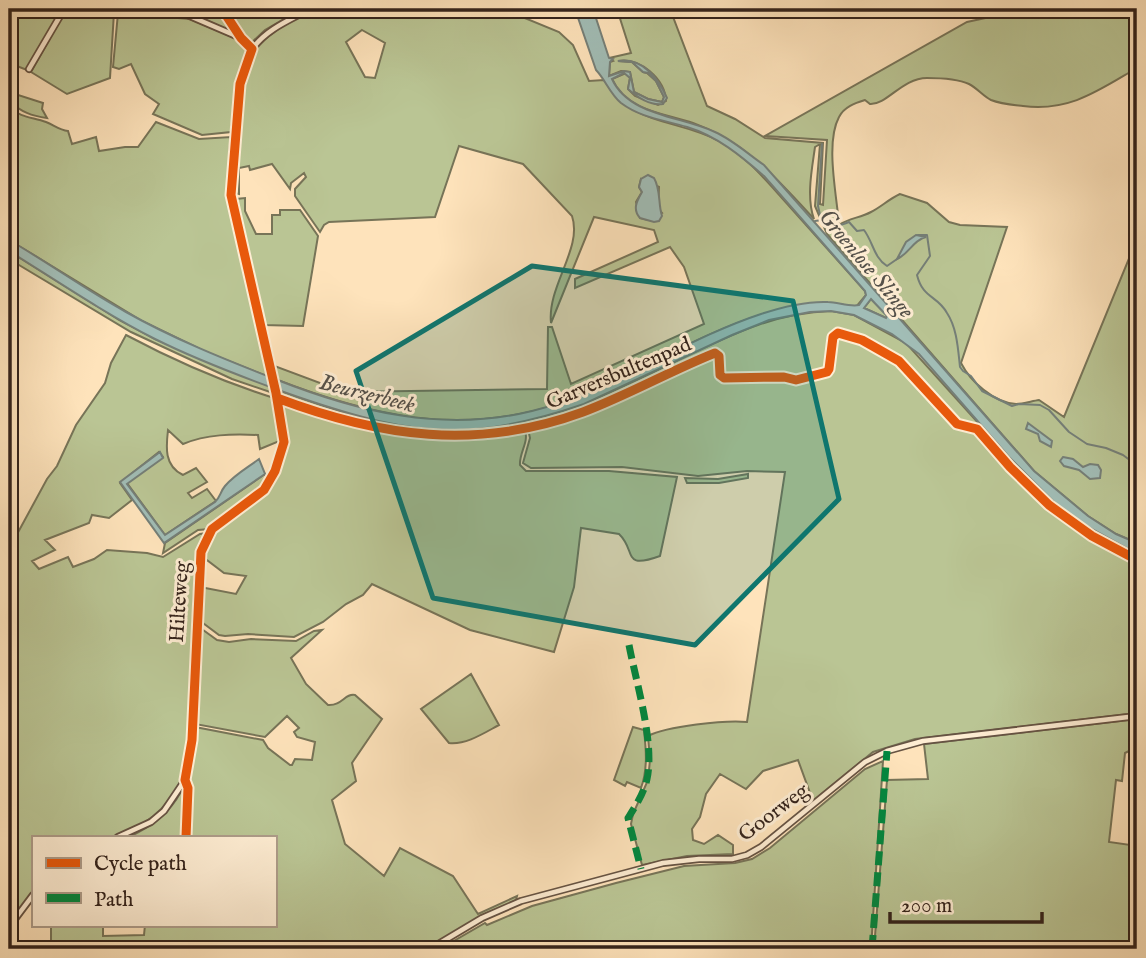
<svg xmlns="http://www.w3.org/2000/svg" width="1146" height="958" font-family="'IM FELL English',serif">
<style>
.green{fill:#bac594;stroke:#777458;stroke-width:2;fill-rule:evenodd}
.water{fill:#a1bdb6;stroke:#757f78;stroke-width:2;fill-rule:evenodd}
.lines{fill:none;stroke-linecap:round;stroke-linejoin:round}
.stream{stroke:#757f78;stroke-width:2}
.street-casing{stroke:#665343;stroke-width:8}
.street{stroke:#feedd3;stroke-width:4.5}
.quiet{stroke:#00873e;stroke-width:7;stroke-dasharray:14 7;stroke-linecap:butt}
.cycleway-casing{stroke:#feedd3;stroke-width:13}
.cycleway{stroke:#e8590c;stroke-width:9}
.marked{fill:#0f766e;fill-opacity:0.2;stroke:#0f766e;stroke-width:5;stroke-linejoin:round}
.labels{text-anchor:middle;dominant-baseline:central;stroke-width:6;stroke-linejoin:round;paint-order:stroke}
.street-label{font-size:21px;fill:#34231b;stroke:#feedd3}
.water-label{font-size:23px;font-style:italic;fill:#55514a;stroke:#feedd3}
</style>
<rect width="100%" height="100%" fill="#fee3bb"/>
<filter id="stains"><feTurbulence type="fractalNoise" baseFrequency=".00286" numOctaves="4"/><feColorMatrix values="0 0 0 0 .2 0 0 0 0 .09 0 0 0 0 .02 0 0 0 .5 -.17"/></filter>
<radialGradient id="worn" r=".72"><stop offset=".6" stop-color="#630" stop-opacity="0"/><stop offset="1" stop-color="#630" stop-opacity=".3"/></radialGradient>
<!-- green -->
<path class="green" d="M9 9H62L27 70 9 63Z
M122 9H220L238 35 189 12Z
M226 9H301L265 30 250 44Z
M314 9H503L559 32 573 45 589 81 604 80C632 127 676 118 719 141 748 157 768 183 790 207 815 235 840 263 865 291L866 295 856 307C763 285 647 375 559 404 459 436 370 416 275 379L272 365 344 392 547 389 548 327H552L571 384 704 324 684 267 670 247 575 288V279L658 242 654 230 594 217 551 323C547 286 583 248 572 216L523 164 459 146 435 217 329 222 324 225 320 232 295 196V189L306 177 304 173 291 183 290 189 272 164 250 170 249 166 239 168V194L235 193C234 160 235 73 256 49 271 30 293 20 314 9ZM362 30 385 43 375 78 365 77 346 42ZM641 179 659 187 658 208 662 213 648 220 640 218 636 202 642 192 639 187Z
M617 9H670L707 106 735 119 765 138 823 143 820 204 823 205 827 140 765 136 967 22 1027 9H1137V68C1099 90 1070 112 1023 106 1013 105 1001 104 991 100 983 96 977 88 969 84 958 79 939 78 927 78 902 78 887 105 870 104L865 100C855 103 844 107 839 117 825 143 837 196 839 225 849 218 860 218 871 212 881 207 889 199 900 194L927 203 949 222 960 225 1007 227 961 363C970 381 994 403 1016 404 1023 404 1032 401 1039 400L1064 417 1137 239V543L1116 534 1088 516 1034 471 827 234 815 206 820 144 815 147C812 169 806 197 814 219 778 180 745 141 693 123 663 113 626 111 612 79L626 73 630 78 628 89 635 96 658 105 666 101C665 79 640 57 618 61L632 62 643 72 647 73 656 81 664 97 662 102 648 99 634 92 630 72 621 71 609 76 610 62 613 61 609 58 631 53Z
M68 12H114L110 78 67 94 31 72 63 15Z
M118 13 190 19 242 41 247 49 236 87 231 132 202 135 153 114 159 104 145 94 131 64 119 69 113 67Z
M9 84 16 86 18 95 43 103 42 109 47 118C32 116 21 112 9 101Z
M9 107C21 118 32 117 46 122 54 125 59 130 68 131L72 144 96 137 99 151 125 147H138L156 122 199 139 231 137V211L269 377 206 352 142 321 9 240Z
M245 198V211L256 234H272V215H280V210H300L318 236 303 326 263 325 237 209 236 199Z
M9 251 119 320 155 339 272 387 273 393 232 379 131 332 9 259Z
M871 299 888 316 886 318 864 308Z
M831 311 854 315 906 343 1009 457 1057 505 1079 522 1137 554V713L915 739 873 752 813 801 798 760 763 771 746 789 720 774 706 794 700 817 692 829 693 840 704 844 718 835 733 845V854L687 856 642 865 631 824 633 814 648 780 650 760 648 736C667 726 725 720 747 722L785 472 747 471 698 476 622 467 531 468 523 463 530 438 528 429 525 431C529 442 519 453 520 465L526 471H609L677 477 660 556C621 570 637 551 619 534L581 528 574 587 554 652 470 630 372 584 363 595 346 604 323 622 294 637 248 634 225 636 219 635 199 620 200 587 236 594 246 576 224 573 203 557C206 539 216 529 230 519 243 509 259 500 269 488 292 460 286 422 278 390 304 399 331 409 359 417 435 438 510 429 584 404 617 389 650 374 682 358 733 334 774 313 831 311Z
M126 335C173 360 223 382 274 398L282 440 260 449 258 435C232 434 207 434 183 444L168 430C166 447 164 466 183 475L196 468 207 482 188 493 192 498 207 489 216 501 165 535 127 483 163 457 159 452 120 483 132 500 109 518 92 515 89 523 45 540 55 550 32 561 39 569 68 557 73 567 94 559 107 550 147 553 163 557 200 534 206 533 200 544 196 563C192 607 192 652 191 696 190 723 192 755 181 781 168 808 143 829 113 837 96 841 53 837 33 837V893L9 921V549L47 479 57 466 76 425 105 383 111 363Z
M265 474 268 478 261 488 210 529 198 530 163 553 165 543Z
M748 474V478L719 483H687L685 478 718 479Z
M199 627 217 640 229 642 251 639 296 641 314 631 322 630 291 658 306 684 328 705C342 706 345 693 355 695L382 719 352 763 356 781 332 800 345 844 384 876 400 848 453 876 478 914 517 896 516 900 429 949H32L51 948V925L79 927 80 925H103V936L144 935 145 925H275V837H129C182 812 190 782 195 727L263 740 268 748 290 765H292L295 759 312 760 315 742 297 737 294 732 299 728 287 716 265 737 195 724Z
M471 674 499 725C484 733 466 745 449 743L421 709Z
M1137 719 1135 748 1125 753 1122 781 1116 780 1109 842 1130 845 1132 840 1137 841V949H874L887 780 928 779 924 744Z
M633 727 644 730C646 749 648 769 641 788L627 782 625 786 614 780Z
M883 761 871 949H440L485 923 487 925 532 906 616 883 684 866 735 863 752 859 770 848 865 769Z"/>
<!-- water -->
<path class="water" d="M575 9H593L609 58 613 59 610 62 609 76 624 71 630 72 634 92 648 99 662 102 664 97 656 81 648 73 643 72 632 62 618 61C641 57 658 77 667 98L663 104C650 106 637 97 628 89L630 78 624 73 612 79C629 116 681 116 715 132 733 140 748 154 764 165L1034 471 1088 516 1116 534 1137 543V554L1079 522 1057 505 1009 457 919 354 892 334 854 315 831 311 810 312 769 320 732 335 584 404C543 418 502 429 459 430 403 431 351 415 298 397 250 380 201 362 155 339 104 313 57 281 9 251V240C49 263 86 290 126 312 174 339 224 359 275 379 358 412 443 433 532 411 614 391 682 340 761 314 782 307 805 301 828 302 838 302 849 307 859 305L866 295 865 291 764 176C741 156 717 136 687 127 664 120 641 118 621 103 610 94 605 79 596 70ZM871 299 887 316 886 318 864 308Z
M648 175 654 178C661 190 658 204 662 216L659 221 654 222 640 218C632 209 637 201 642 192L639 187 641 179Z
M916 235 926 237C913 240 909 254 897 259L906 242Z
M1028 423 1052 441 1051 447 1040 441 1038 434 1026 429Z
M160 452 163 458 127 484 165 535 215 502C221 496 220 492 225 486 234 475 247 468 259 459L265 474 164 543 120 482Z
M1063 457 1073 459 1083 467 1090 464 1098 465 1101 470 1100 478 1090 479 1079 470 1064 466 1060 461Z"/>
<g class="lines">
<!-- stream -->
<path class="stream" d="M821 219 818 206 822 144
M815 221 822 220C836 230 834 227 849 222L857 231 864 230C873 242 874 258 887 266L900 257
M918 235H927L930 256 917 275C923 299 937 295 947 313 957 328 958 349 960 367L963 371 971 376 982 391 1012 406 1019 404 1040 405 1049 410 1069 432 1087 444 1106 448 1123 455 1131 461 1137 476"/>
<defs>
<path id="street" d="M29 69 63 11 70 9 185 14 241 38 252 49
M118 837 151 822 164 811 185 780 192 740 201 552C219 493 294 510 281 418L233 208C228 177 236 73 253 48 267 29 290 20 310 9
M9 927 33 895
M430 949 482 918 521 901 663 863 699 859H732L747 855 761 847 865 762 887 751 923 741 1137 716"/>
</defs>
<!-- street casing -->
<use href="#street" class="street-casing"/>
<!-- street -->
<use href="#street" class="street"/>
<!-- quiet -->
<path class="quiet" d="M629 645C636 682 655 743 647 779 644 793 635 807 628 818L641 869
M872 949 887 751"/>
<defs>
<path id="cycleway" d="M277 398C380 437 477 451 583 412 628 395 670 371 715 353L719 356 720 375 724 378 784 377 796 380 827 372 829 369 833 337 838 333 862 340 899 361 957 424 977 429 1010 467 1049 505 1092 536 1137 560
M186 837 188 788 185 780 192 740 201 552 212 529 264 490 275 471 284 442 276 393 231 195 240 84 252 49 241 38 222 9"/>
</defs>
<!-- cycleway casing -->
<use href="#cycleway" class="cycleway-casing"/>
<!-- cycleway -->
<use href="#cycleway" class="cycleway"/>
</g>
<!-- marked area -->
<path class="marked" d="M532 266 793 301 839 499 695 645 433 598 356 371Z"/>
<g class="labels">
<!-- street labels -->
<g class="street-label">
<text transform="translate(619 374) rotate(-23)">Garversbultenpad</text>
<text transform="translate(180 602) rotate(-86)">Hilteweg</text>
<text transform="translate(774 813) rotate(-37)">Goorweg</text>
</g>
<!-- water labels -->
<g class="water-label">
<text transform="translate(866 264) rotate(50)">Groenlose Slinge</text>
<text transform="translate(367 394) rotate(14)">Beurzerbeek</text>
</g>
</g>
<!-- margin -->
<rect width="1146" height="958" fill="none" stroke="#fee3bb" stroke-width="35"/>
<rect x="10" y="10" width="1125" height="937" fill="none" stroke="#34231b" stroke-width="3.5"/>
<rect x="18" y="18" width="1111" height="923" fill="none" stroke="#34231b" stroke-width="2"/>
<!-- legend -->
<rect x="32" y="836" width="245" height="91" fill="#feedd3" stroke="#ad9c89" stroke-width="2"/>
<rect x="46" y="858" width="35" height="10" fill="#e8590c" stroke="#ad9c89" stroke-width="2"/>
<text x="94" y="870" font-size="21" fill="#34231b">Cycle path</text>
<rect x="46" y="893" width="35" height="10" fill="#00873e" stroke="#ad9c89" stroke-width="2"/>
<text x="94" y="906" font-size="21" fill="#34231b">Path</text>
<!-- scale -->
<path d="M890 912v10h152v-10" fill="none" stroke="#34231b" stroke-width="3.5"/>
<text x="901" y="912" font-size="21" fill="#34231b" stroke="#feedd3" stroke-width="5" paint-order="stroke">200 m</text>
<rect width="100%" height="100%" filter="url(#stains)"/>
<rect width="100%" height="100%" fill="url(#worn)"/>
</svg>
